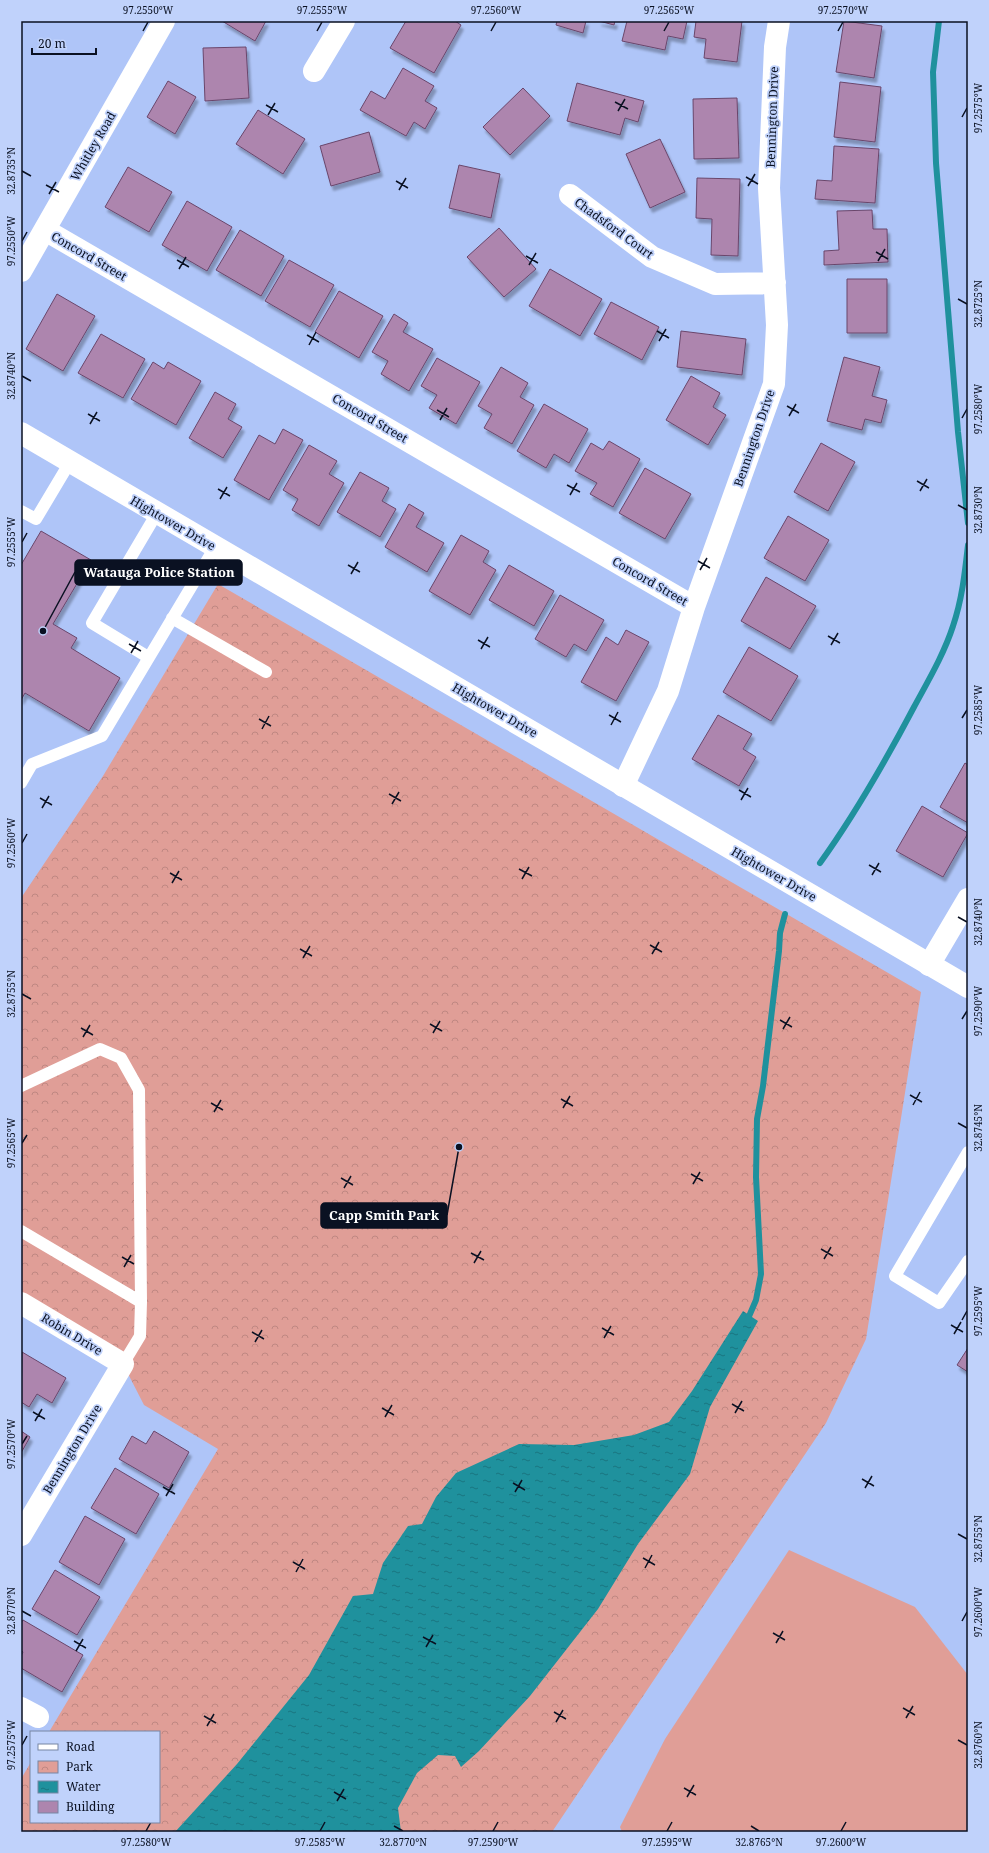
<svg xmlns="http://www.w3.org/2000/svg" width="989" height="1853" font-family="'Noto Serif',serif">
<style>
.park{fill:url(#park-crowns)}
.pitch{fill:#e09e97}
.water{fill:url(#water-ripples)}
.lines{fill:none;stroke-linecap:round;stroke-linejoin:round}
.stream{stroke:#1f919d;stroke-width:6}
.building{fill:#ad85ae;stroke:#6a466b;filter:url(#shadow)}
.service{stroke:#fff;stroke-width:12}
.minor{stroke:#fff;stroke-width:22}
.tertiary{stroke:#fff;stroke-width:22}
.secondary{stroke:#fff;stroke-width:22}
.ticks{fill:none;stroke:#0a1122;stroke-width:1.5}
.labels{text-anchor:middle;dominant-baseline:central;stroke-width:3.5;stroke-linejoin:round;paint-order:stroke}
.street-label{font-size:12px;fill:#0a1122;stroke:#c0d2fb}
.leader{fill:none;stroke:#0a1122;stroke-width:1.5}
.callout-dot{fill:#0a1122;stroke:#c0d2fb;stroke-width:1.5}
.callout{fill:#0a1122;stroke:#0a1122;stroke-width:1.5}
.callout-label{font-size:13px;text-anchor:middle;font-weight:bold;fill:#fff}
.neatline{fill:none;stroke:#0a1122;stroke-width:1.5}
.ticks-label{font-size:10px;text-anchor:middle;fill:#0a1122}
</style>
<defs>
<pattern id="park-crowns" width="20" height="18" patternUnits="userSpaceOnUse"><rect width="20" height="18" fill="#e09e97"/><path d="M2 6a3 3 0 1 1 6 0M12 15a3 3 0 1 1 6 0" fill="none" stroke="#bf8782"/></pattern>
<pattern id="water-ripples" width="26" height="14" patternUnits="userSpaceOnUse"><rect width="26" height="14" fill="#1f919d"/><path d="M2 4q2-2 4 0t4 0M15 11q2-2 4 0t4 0" fill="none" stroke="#197580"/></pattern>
<filter id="shadow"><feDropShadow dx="2.5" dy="4.5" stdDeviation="1" flood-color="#0004"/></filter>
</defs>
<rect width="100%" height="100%" fill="#afc5f8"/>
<!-- park -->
<path class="park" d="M218 584 921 992 866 1339 826 1423 552 1832H21V1779L31 1762V1822H159V1732H49L218 1449 144 1405 123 1364 21 1303V898L103 776Z"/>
<!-- pitch -->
<path class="pitch" d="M789 1550 915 1607 968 1675V1832H622L620 1827 665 1739Z"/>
<!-- water -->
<path class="water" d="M743 1311 758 1321 710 1407 690 1474 638 1544 598 1609 530 1696 479 1751 461 1767 455 1756 438 1755 417 1773 398 1808 401 1832H175L237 1764 309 1675 353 1596 373 1594 383 1563 408 1526 422 1524 436 1497 456 1473 519 1444 574 1445 634 1435 669 1422 692 1391Z"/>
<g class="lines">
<!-- stream -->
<path class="stream" d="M939 21 933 72 936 163 958 432 968 523
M820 863C856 813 885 762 914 707 928 681 944 654 953 626 962 600 965 572 968 545
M747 1321 756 1300 761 1274 756 1177 757 1119 763 1086 779 951 780 933 785 914"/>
</g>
<!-- building -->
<path class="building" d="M222 21H266L255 41Z
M406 21H455L461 25 434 73 390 48Z
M557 21H586L583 33 556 25Z
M599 21H615L614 25Z
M627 21H687L683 39 668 36 665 50 622 41Z
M696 21H742L737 62 704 58 706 39 694 37Z
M844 21 882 26 874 78 836 72Z
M246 47 249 98 205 101 203 48Z
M403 68 434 86 425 101 437 108 425 129 414 122 406 136 360 110 371 91 385 99Z
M168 81 196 97 175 134 147 117Z
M840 82 881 87 875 142 834 137Z
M577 83 644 101 638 122 625 118 620 135 567 121Z
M523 88 550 116 510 155 483 127Z
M737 98 739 158 694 159 693 99Z
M258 110 305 139 283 174 236 144Z
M369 132 380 172 331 186 320 146Z
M660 139 685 192 650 208 626 154Z
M834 146 879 149 875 203 815 199 817 180 832 181Z
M459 165 500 174 491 218 449 208Z
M128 167 172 192 149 232 105 207Z
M697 178 740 179 738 256 711 255 712 219 696 218Z
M187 201 232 227 207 271 162 245Z
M872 210 873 229H887L888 262 824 265V251L839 250 837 211Z
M499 228 536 269 504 297 467 257Z
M240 230 284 256 261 296 216 270Z
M289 260 334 285 310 327 265 301Z
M550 269 602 299 580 336 529 306Z
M847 279H887V333H847Z
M339 291 383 316 359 358 315 332Z
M57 294 95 316 63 371 26 349Z
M611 302 659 327 642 360 594 334Z
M394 314 408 323 403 332 433 349 409 391 381 374 388 361 372 352Z
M681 331 746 339 742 375 677 367Z
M101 334 145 359 123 398 78 373Z
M844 357 880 367 872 396 887 400 881 423 865 419 862 430 827 421Z
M437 358 480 382 456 424 429 408 437 395 421 386Z
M153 362 164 369 168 362 201 381 176 425 131 399Z
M501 367 528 383 520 397 534 405 512 444 484 428 492 414 478 406Z
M691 376 720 393 713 407 726 415 708 445 666 420Z
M215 392 236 404 228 419 242 427 223 458 189 438Z
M544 404 588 429 569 463 554 454 546 468 517 451Z
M283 429 303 440 269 500 234 480 259 435 275 444Z
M609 441 640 459 613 507 590 494 597 483 575 471 591 443 603 450Z
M821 443 855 462 828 511 794 492Z
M309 445 337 461 329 474 344 483 319 526 292 510 298 499 283 490Z
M645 468 691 494 665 539 619 513Z
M360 472 389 488 382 501 396 509 380 537 337 512Z
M409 504 424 513 416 527 444 543 427 572 385 547Z
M788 516 829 540 805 581 764 558Z
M41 531 91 560 53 624 77 638 71 648 120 678 89 731 25 693 21 700V565Z
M461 535 489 551 483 562 496 570 470 615 429 591Z
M509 565 554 591 534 626 489 600Z
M766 577 816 606 790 649 741 621Z
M560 595 604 620 586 651 574 644 566 657 535 639Z
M626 630 649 642 616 701 581 682 606 637 618 645Z
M749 647 798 676 771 721 723 692Z
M718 715 752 734 743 749 756 757 739 786 692 759Z
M965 763 968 765V823L940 807Z
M922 806 968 833 943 877 896 851Z
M968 1348V1372L957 1365Z
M22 1352 66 1378 52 1403 37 1394 29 1407 21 1402Z
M21 1431 30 1437 21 1453Z
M154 1431 189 1452 169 1488 119 1459 132 1436 146 1444Z
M115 1468 159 1494 136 1534 91 1508Z
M85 1516 125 1539 99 1585 59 1562Z
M55 1570 100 1597 77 1635 32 1609Z
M23 1620 83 1655 62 1692 21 1668V1656L23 1652 21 1650V1623Z"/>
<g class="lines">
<!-- service -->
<path class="service" d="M21 511 36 519 70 462
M172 618 266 672
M148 657 92 623 157 513
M21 783 32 764 102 736 215 547
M21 1086 100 1049 121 1058 139 1090 141 1302 140 1336 123 1364
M968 1152 895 1276 939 1303 968 1261
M21 1231 141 1302"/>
<!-- minor -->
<path class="minor" d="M314 71 344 21
M570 195 652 257 715 284 775 283
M45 230 694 607
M623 786 668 691 694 607 774 384 777 325 769 188 775 47 779 21
M929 965 968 899
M21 1303 123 1364 21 1535
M21 1708 38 1717"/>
<!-- tertiary -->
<path class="tertiary" d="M21 271 164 21"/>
<!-- secondary -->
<path class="secondary" d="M21 433 968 987"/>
</g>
<!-- ticks -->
<path class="ticks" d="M143 31 148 22M317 31 322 22M491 31 496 22M664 31 669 22M838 31 843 22M615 102 628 109M266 105 278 112M618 111 625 99M268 115 275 103M962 117 967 108M22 171 31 176M746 177 758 184M396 181 408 188M46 185 59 192M748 186 755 174M399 190 406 178M49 194 56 182M22 241 27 232M876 252 888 259M526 256 538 263M177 260 189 267M878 261 885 249M529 265 536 253M179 269 186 257M958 299 967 304M657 331 669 338M307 335 319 342M659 341 666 329M309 345 316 332M22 376 31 381M787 406 799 413M437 410 449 417M88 414 100 421M789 416 796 404M962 418 967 409M440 420 447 408M90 424 97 412M917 481 929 488M567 485 580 492M218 489 230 496M920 491 927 479M570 495 577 483M220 499 227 487M958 505 967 510M22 542 27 533M698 561 710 568M348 565 360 572M700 570 707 558M351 574 358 562M828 636 840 643M478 640 490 647M129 644 141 651M831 645 838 633M481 649 488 637M131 653 138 641M609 715 621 722M962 718 967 710M259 719 271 726M611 725 618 712M262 729 269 716M739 790 751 797M389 794 401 801M40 798 52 805M741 800 748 788M392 804 399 792M42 808 49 796M22 843 27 834M869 865 881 872M519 869 532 876M170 873 182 880M872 875 879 863M522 879 529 867M172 883 179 871M958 917 967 922M650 945 662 952M300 949 312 956M652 954 659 942M303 958 310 946M22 994 31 999M962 1019 967 1011M780 1020 792 1027M430 1024 442 1031M81 1028 93 1035M783 1029 790 1017M433 1033 440 1021M83 1037 90 1025M910 1095 922 1102M561 1099 573 1106M211 1103 223 1110M913 1105 920 1092M563 1108 570 1096M214 1112 221 1100M958 1123 967 1128M22 1143 27 1135M691 1174 703 1181M341 1178 353 1185M693 1184 700 1172M344 1188 351 1176M821 1249 833 1256M471 1253 484 1260M122 1257 134 1264M824 1259 831 1247M474 1263 481 1251M124 1267 131 1255M962 1320 967 1311M951 1325 963 1332M602 1328 614 1335M252 1332 264 1339M954 1334 961 1322M604 1338 611 1326M255 1342 262 1330M732 1404 744 1411M382 1408 394 1415M33 1412 45 1419M735 1413 742 1401M385 1417 392 1405M35 1421 42 1409M22 1444 27 1436M862 1479 874 1486M513 1483 525 1490M163 1487 175 1494M865 1488 872 1476M515 1492 522 1480M166 1496 173 1484M958 1534 967 1539M643 1558 655 1565M293 1562 305 1569M645 1568 652 1555M296 1572 303 1559M22 1611 31 1616M962 1621 967 1612M773 1633 785 1640M423 1637 436 1644M74 1641 86 1648M776 1643 783 1631M426 1647 433 1635M76 1651 83 1639M903 1708 915 1715M554 1712 566 1719M204 1716 216 1723M906 1718 913 1706M556 1722 563 1710M207 1726 214 1714M958 1740 967 1745M22 1745 27 1736M684 1788 696 1795M334 1792 346 1799M687 1797 694 1785M337 1801 344 1789M394 1826 403 1831M751 1826 759 1831M146 1831 151 1822M320 1831 325 1822M493 1831 498 1822M667 1831 672 1822M841 1831 846 1822"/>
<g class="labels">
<!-- street labels -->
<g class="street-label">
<text transform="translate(772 117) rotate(-88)">Bennington Drive</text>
<text transform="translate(93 146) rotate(-60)">Whitley Road</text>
<text transform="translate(614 228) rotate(36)">Chadsford Court</text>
<text transform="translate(89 256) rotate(30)">Concord Street</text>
<text transform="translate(370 418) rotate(30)">Concord Street</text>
<text transform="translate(754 438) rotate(-71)">Bennington Drive</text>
<text transform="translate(173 523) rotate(30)">Hightower Drive</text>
<text transform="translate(650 581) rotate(30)">Concord Street</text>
<text transform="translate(495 710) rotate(30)">Hightower Drive</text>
<text transform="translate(774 874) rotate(30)">Hightower Drive</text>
<text transform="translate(72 1334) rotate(31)">Robin Drive</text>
<text transform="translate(72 1449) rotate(-59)">Bennington Drive</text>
</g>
</g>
<!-- callouts -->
<path class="leader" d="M43 631L75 572M459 1147L447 1215"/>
<g class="callout-dot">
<circle cx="43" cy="631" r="4"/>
<circle cx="459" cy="1147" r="4"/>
</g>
<g class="callout">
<rect x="75" y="560" width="167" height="25" rx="4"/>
<rect x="321" y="1203" width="126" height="25" rx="4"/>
</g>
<g class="callout-label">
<text x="159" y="577">Watauga Police Station</text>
<text x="384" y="1220">Capp Smith Park</text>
</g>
<!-- border -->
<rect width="989" height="1853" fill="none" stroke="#c0d2fb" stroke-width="44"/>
<!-- legend -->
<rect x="30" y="1731" width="130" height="92" fill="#c0d2fb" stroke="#7785a4"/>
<rect x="38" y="1744" width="20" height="6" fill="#ffffff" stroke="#7785a4"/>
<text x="66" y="1751" font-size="12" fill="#0a1122">Road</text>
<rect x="38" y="1761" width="20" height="12" fill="url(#park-crowns)" stroke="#7785a4"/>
<text x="66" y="1771" font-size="12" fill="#0a1122">Park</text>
<rect x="38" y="1781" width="20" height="12" fill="url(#water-ripples)" stroke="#7785a4"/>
<text x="66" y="1791" font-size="12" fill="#0a1122">Water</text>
<rect x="38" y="1801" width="20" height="12" fill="#ad85ae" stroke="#7785a4"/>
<text x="66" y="1811" font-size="12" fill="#0a1122">Building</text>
<!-- scale -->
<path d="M32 48v6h64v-6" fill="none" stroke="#0a1122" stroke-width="2"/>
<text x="38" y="48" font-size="12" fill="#0a1122" stroke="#c0d2fb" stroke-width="3" paint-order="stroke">20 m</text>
<rect x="22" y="22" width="945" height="1809" class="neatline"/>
<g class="ticks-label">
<text x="148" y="14">97.2550°W</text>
<text x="322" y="14">97.2555°W</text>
<text x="496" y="14">97.2560°W</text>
<text x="669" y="14">97.2565°W</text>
<text x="843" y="14">97.2570°W</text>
<text transform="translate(978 108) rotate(-90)" y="4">97.2575°W</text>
<text transform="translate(11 171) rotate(-90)" y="4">32.8735°N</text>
<text transform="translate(11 241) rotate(-90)" y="4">97.2550°W</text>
<text transform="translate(978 304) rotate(-90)" y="4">32.8725°N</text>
<text transform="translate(11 376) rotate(-90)" y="4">32.8740°N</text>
<text transform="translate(978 409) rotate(-90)" y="4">97.2580°W</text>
<text transform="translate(978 510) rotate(-90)" y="4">32.8730°N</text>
<text transform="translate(11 542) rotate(-90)" y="4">97.2555°W</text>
<text transform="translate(978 710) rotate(-90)" y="4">97.2585°W</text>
<text transform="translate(11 843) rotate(-90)" y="4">97.2560°W</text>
<text transform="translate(978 922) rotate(-90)" y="4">32.8740°N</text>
<text transform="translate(11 994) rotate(-90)" y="4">32.8755°N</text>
<text transform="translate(978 1011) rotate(-90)" y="4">97.2590°W</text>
<text transform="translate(978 1128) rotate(-90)" y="4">32.8745°N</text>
<text transform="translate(11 1143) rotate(-90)" y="4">97.2565°W</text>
<text transform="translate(978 1311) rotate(-90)" y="4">97.2595°W</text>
<text transform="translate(11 1444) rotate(-90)" y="4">97.2570°W</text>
<text transform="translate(978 1539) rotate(-90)" y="4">32.8755°N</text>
<text transform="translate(11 1611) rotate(-90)" y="4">32.8770°N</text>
<text transform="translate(978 1612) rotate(-90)" y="4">97.2600°W</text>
<text transform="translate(11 1745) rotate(-90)" y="4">97.2575°W</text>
<text transform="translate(978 1745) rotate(-90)" y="4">32.8760°N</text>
<text x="146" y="1846">97.2580°W</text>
<text x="320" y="1846">97.2585°W</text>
<text x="403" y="1846">32.8770°N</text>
<text x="493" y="1846">97.2590°W</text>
<text x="667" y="1846">97.2595°W</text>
<text x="759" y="1846">32.8765°N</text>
<text x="841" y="1846">97.2600°W</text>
</g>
</svg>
